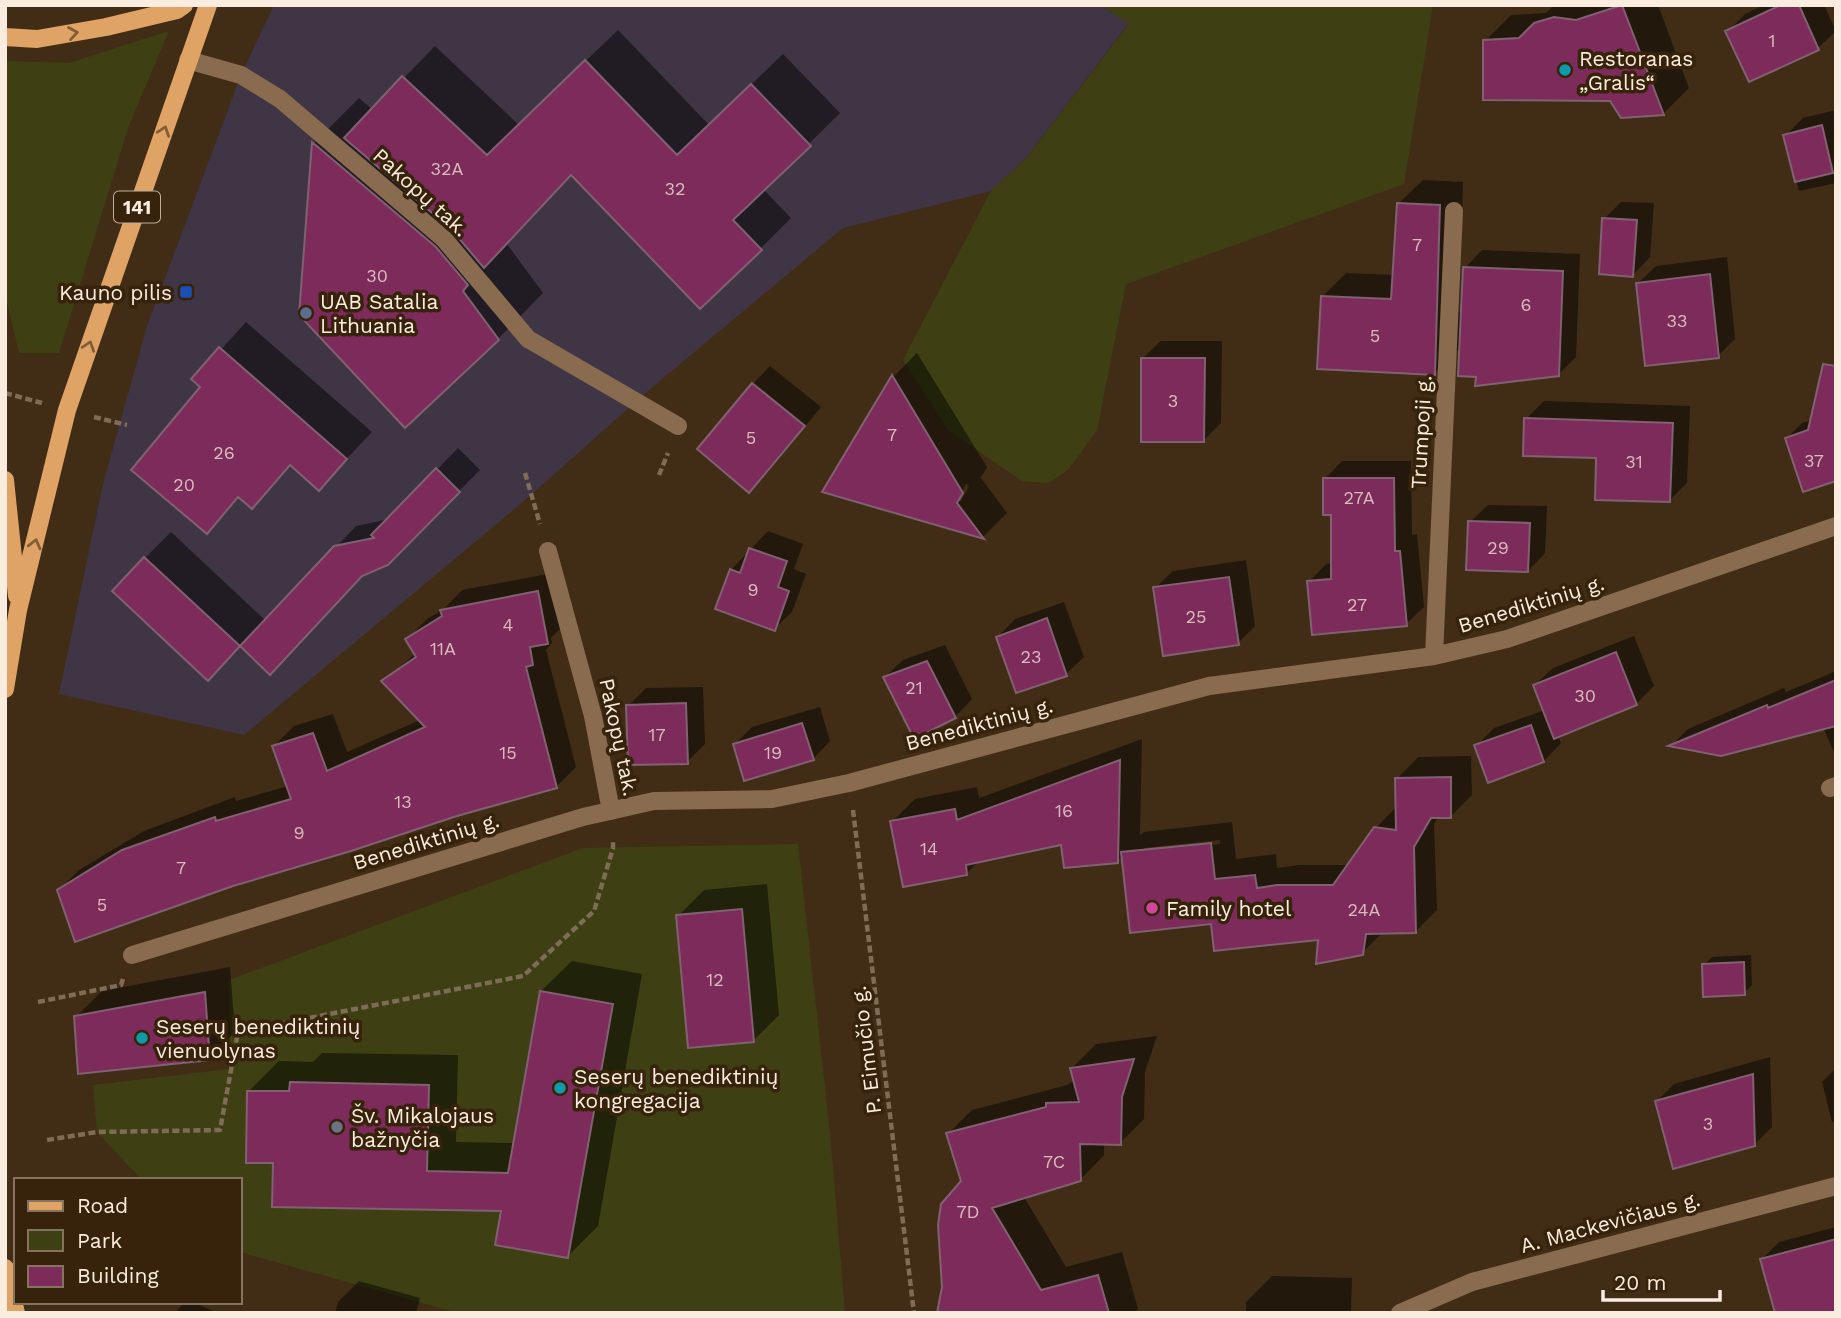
<svg xmlns="http://www.w3.org/2000/svg" width="1841" height="1318" font-family="'Work Sans',sans-serif">
<style>
.commercial{fill:#3f3544}
.green{fill:#3e4013}
.shadow{fill:#0007;fill-rule:evenodd}
.building{fill:#7c2b5a;stroke:#816171;stroke-width:2}
.lines{fill:none;stroke-linecap:round;stroke-linejoin:round}
.path{stroke:#7e6c57;stroke-width:4.5;stroke-dasharray:7 3.5;stroke-linecap:butt}
.street{stroke:#896b4f;stroke-width:18}
.primary{stroke:#e0a366;stroke-width:18}
.oneway{stroke:#835d34}
.culture-dot{fill:#0f9aa8;stroke:#37230b;stroke-width:2.5}
.transit-dot{fill:#1a4fb4;stroke:#37230b;stroke-width:2.5}
.service-dot{fill:#5c6f8a;stroke:#37230b;stroke-width:2.5}
.hotel-dot{fill:#d1479c;stroke:#37230b;stroke-width:2.5}
.worship-dot{fill:#6b7280;stroke:#37230b;stroke-width:2.5}
.labels{text-anchor:middle;dominant-baseline:central;stroke-width:7;stroke-linejoin:round;paint-order:stroke}
.number-label{font-size:18px;fill:#dabcbd}
.shield{fill:#37230b;stroke:#c0b09f;stroke-width:2}
.shield-label{font-size:19px;font-weight:bold;fill:#faecde}
.poi-label{font-size:21px;fill:#faecde;stroke:#37230b;text-anchor:start}
.street-label{font-size:21px;fill:#faecde;stroke:#37230b}
</style>
<rect width="100%" height="100%" fill="#412d15"/>
<!-- commercial -->
<path class="commercial" d="M274 5H1100L1129 23 1027 157 991 191 843 228 649 390 524 501 244 735 59 694 103 484 147 326 241 75Z"/>
<!-- green -->
<path class="green" d="M1100 5H1433L1404 184 1126 284 1097 430 1069 469 1049 483 1022 481 948 430 903 360 991 191 1027 157 1129 24Z
M169 31 129 125 59 353H19L5 293V61L69 63Z
M798 844 830 1133 845 1313H458L240 1252V1180H142L97 1132 93 1085 230 1069 229 980 583 848Z"/>
<!-- shadow -->
<path class="shadow" d="M1554 5H1658L1689 88 1663 114 1611 99 1485 41 1511 15 1546 13Z
M1764 5H1824L1836 31 1818 48 1750 80 1727 32 1745 14Z
M618 30 709 125 783 54 840 113 763 189 791 218 760 249 572 174 507 244 543 293 498 339 301 315 314 143 359 98 373 110 435 46 519 125Z
M1836 110V183L1799 191 1785 136 1803 118Z
M1423 180 1463 182 1459 312H1463L1465 268 1482 250 1580 254 1576 357 1558 375 1477 376 1461 347 1435 373 1323 296 1346 273 1395 275 1399 203Z
M1621 202 1654 203 1650 257 1633 275 1604 219Z
M1727 257 1735 339 1718 356 1638 283 1656 266Z
M246 322 372 432 319 488 292 464 252 507 240 497 207 531 203 387 194 379Z
M1161 341H1222L1221 423 1204 440 1143 358Z
M917 353 987 467 981 478 1007 513 983 537 825 491 893 377ZM966 484 969 486 961 501H957Z
M770 366 821 407 767 473 749 490 753 384Z
M1544 401 1690 406 1687 483 1669 501 1598 456 1526 419Z
M1812 420 1836 480 1787 438 1802 423Z
M458 448 480 470 387 563 364 573 241 645 208 679 145 558 171 532 266 621 356 526 389 519Z
M1342 461H1411L1412 535 1417 534 1424 607 1406 624 1309 582 1326 564 1333 563V514L1325 479Z
M1488 505 1547 506 1545 553 1528 571 1470 522Z
M768 531 803 544 794 569 806 574 792 612 774 629 731 570Z
M1246 560 1255 626 1238 643 1155 588 1173 571Z
M558 572 567 622 551 638 552 643 546 650 576 767 556 787 59 890 79 870 144 831 235 797 236 801 288 786 274 746 294 726 333 714 347 752 420 720 384 681 416 653 407 639 427 619 444 609 462 590Z
M1064 602 1084 657 1066 674 998 637 1015 619Z
M1634 636 1654 686 1636 704 1558 735 1561 743 1544 761 1476 746 1494 728 1545 710 1535 685 1553 668Z
M945 645 972 699 955 717 885 677 903 660Z
M1836 671V757L1823 727 1672 745 1688 729 1784 688 1786 692Z
M703 687 705 744 687 762 628 706 646 688Z
M820 707 830 741 813 759 735 744 752 727Z
M1142 739 1140 835 1144 832 1232 822 1236 859 1276 854 1277 868 1299 865H1349L1376 828 1397 806V779L1418 757 1471 756 1472 795 1451 816H1439L1434 824 1437 910 1416 931 1383 932 1362 953 1320 938 1213 922 1123 856 1117 861 1062 843 979 861 967 873 892 822 915 799 977 787 979 798ZM1220 840V844L1144 852V848Z
M767 884 779 1015 753 1041 678 916 704 890Z
M1751 955 1752 985 1744 993 1704 965 1712 957Z
M572 961 642 974 598 1226 568 1256 503 1209 275 1162 249 1091 279 1061 313 1062 322 1053 458 1055 456 1142 515 1143 541 991Z
M230 967 235 1032 209 1058 76 1017 102 991Z
M1157 1036 1145 1072 1144 1119 1120 1143H1104V1155L1080 1180 1024 1197 1066 1267 1122 1252 1138 1309 1134 1313H939L962 1181 948 1134 972 1110 1067 1085 1075 1080 1072 1068 1096 1044Z
M1770 1057 1772 1127 1754 1145 1657 1101 1674 1084Z
M1836 1068V1121L1832 1122 1822 1082Z
M1836 1227V1313L1762 1259 1779 1242Z
M1272 1276 1352 1278 1351 1313H1246V1302Z
M359 1281 420 1298 416 1313H335L338 1302Z
M185 1302H193L218 1313H175Z"/>
<!-- building -->
<path class="building" d="M1622 5 1664 115 1621 118 1610 101 1483 100V40L1519 38 1534 23 1554 17 1576 20Z
M1781 5H1799L1819 50 1749 82 1725 31Z
M585 60 677 155 751 84 811 146 733 220 762 250 700 309 571 175 484 268 452 230 344 138 402 76 487 155Z
M1822 125 1833 173 1795 182 1783 135Z
M312 142 436 247 468 285 463 291 499 340 405 428 299 315Z
M1397 203 1440 205 1435 375 1317 369 1321 296 1391 299Z
M1602 218 1637 220 1633 277 1599 274Z
M1463 267 1563 271 1559 376 1475 386 1476 377 1458 376Z
M1710 274 1719 358 1645 366 1636 283Z
M219 347 347 459 319 491 290 465 252 509 238 497 207 534 131 470 200 387 191 379Z
M1141 358H1205L1204 442H1141Z
M1823 364 1836 366V481L1803 492 1785 438 1808 430Z
M892 375 963 493 957 503 984 539 822 492Z
M752 383 805 426 749 493 697 449Z
M1524 418 1673 423 1670 502 1595 500 1596 458 1523 456Z
M436 468 460 492 388 565 362 576 270 675 240 646 334 546 374 538 371 535Z
M1323 478H1394L1395 551H1400L1407 626 1312 635 1307 581 1331 579V515H1323Z
M1468 521 1530 523 1528 572 1466 570Z
M749 548 787 561 778 587 789 591 775 631 715 609 730 569 740 573Z
M144 557 240 646 208 681 112 591Z
M1229 577 1239 645 1163 656 1153 587Z
M538 591 548 644 530 647 533 665 526 667 557 788 457 816 351 851 233 886 75 942 57 890 122 850 215 817 216 821 291 799 272 746 313 733 327 771 425 727 381 681 416 657 405 639 442 616 440 610Z
M1047 618 1067 676 1016 693 996 637Z
M1616 652 1637 705 1554 739 1533 685Z
M927 661 956 718 914 739 883 677Z
M1836 680V726L1721 756 1668 746 1767 705 1768 708Z
M686 703 688 764 628 765 626 705Z
M802 723 814 760 744 781 733 744Z
M1531 725 1544 762 1488 783 1474 745Z
M1120 760 1118 863 1064 868 1061 845 966 865 967 875 903 887 890 821 955 809 957 820Z
M1451 777V818H1431L1414 847 1416 933 1366 934 1363 955 1316 964 1318 940 1214 951 1211 924 1130 933 1121 852 1211 843 1215 879 1255 875 1257 888 1277 885H1333L1374 827 1396 830 1395 778Z
M742 909 754 1042 688 1048 676 915Z
M1744 962 1745 995 1703 997 1702 964Z
M540 991 613 1004 568 1258 495 1245 501 1211 272 1207 273 1163H246L247 1091H289L290 1082 429 1085 427 1171 508 1173Z
M205 992 210 1060 78 1074 74 1016Z
M1134 1059 1122 1097 1121 1145 1080 1144 1081 1181 992 1208 1041 1290 1098 1275 1109 1313H937L942 1287 938 1225 941 1204 961 1181 946 1133 1046 1107V1103L1079 1102 1070 1068Z
M1753 1074 1755 1146 1673 1169 1655 1101Z
M1836 1239V1313H1775L1760 1259Z"/>
<g class="lines">
<!-- path -->
<path class="path" d="M5 393 42 403
M94 417 127 425
M525 473 540 524
M659 475 668 453
M853 810 914 1313
M38 1002 121 985 123 979
M47 1140 97 1132 220 1130 238 1032 523 976 594 911 613 848V839"/>
<!-- street -->
<path class="street" d="M188 60 241 75 280 99 444 239 528 339 678 426
M548 551 593 716 611 811
M1434 656 1454 211
M1830 788 1836 786
M132 955 583 817 654 801 772 799 849 783 1209 686 1434 656 1507 639 1836 526
M1400 1313 1472 1282 1836 1186"/>
<!-- primary -->
<path class="primary" d="M5 37 37 39 106 27 177 10 184 5
M5 480 17 596
M5 689 18 610 67 410 208 5
M5 1268 16 1313"/>
</g>
<!-- one-way arrows -->
<defs><path id="oneway-chevron" d="M-2-3.5L2.5 0L-2 3.5" fill="none" stroke-width="1.6" stroke-linecap="round" stroke-linejoin="round" transform="scale(1.75)"/></defs>
<g class="oneway">
<use href="#oneway-chevron" transform="translate(73 33) rotate(-10)"/>
<use href="#oneway-chevron" transform="translate(164 131) rotate(-71)"/>
<use href="#oneway-chevron" transform="translate(89 346) rotate(-71)"/>
<use href="#oneway-chevron" transform="translate(35 544) rotate(-76)"/>
</g>
<!-- markers -->
<g class="culture-dot">
<circle cx="1565" cy="70" r="7"/>
<circle cx="142" cy="1038" r="7"/>
<circle cx="560" cy="1088" r="7"/>
</g>
<rect class="transit-dot" x="179" y="285" width="14" height="14" rx="3.5"/>
<circle class="service-dot" cx="306" cy="313" r="7"/>
<circle class="hotel-dot" cx="1152" cy="908" r="7"/>
<circle class="worship-dot" cx="337" cy="1127" r="7"/>
<g class="labels">
<!-- number labels -->
<g class="number-label">
<text x="1772" y="40">1</text>
<text x="447" y="168">32A</text>
<text x="675" y="188">32</text>
<text x="1417" y="244">7</text>
<text x="377" y="275">30</text>
<text x="1526" y="304">6</text>
<text x="1677" y="320">33</text>
<text x="1375" y="335">5</text>
<text x="1173" y="400">3</text>
<text x="892" y="434">7</text>
<text x="751" y="437">5</text>
<text x="224" y="452">26</text>
<text x="1814" y="460">37</text>
<text x="1634" y="461">31</text>
<text x="184" y="484">20</text>
<text x="1359" y="497">27A</text>
<text x="1498" y="547">29</text>
<text x="753" y="589">9</text>
<text x="1357" y="604">27</text>
<text x="1196" y="616">25</text>
<text x="508" y="624">4</text>
<text x="443" y="648">11A</text>
<text x="1031" y="656">23</text>
<text x="914" y="687">21</text>
<text x="1585" y="695">30</text>
<text x="657" y="734">17</text>
<text x="508" y="752">15</text>
<text x="773" y="752">19</text>
<text x="403" y="801">13</text>
<text x="1064" y="810">16</text>
<text x="299" y="832">9</text>
<text x="929" y="848">14</text>
<text x="181" y="867">7</text>
<text x="102" y="904">5</text>
<text x="1364" y="909">24A</text>
<text x="715" y="979">12</text>
<text x="1708" y="1123">3</text>
<text x="1054" y="1161">7C</text>
<text x="968" y="1211">7D</text>
</g>
<!-- shield labels -->
<rect class="shield" x="114" y="191.5" width="46" height="31" rx="5"/>
<g class="shield-label">
<text x="137" y="207">141</text>
</g>
<!-- poi labels -->
<g class="poi-label">
<text x="1579" y="58">Restoranas<tspan x="1579" dy="24">„Gralis“</tspan></text>
<text x="172" y="292" text-anchor="end">Kauno pilis</text>
<text x="320" y="301">UAB Satalia<tspan x="320" dy="24">Lithuania</tspan></text>
<text x="1166" y="908">Family hotel</text>
<text x="156" y="1026">Seserų benediktinių<tspan x="156" dy="24">vienuolynas</tspan></text>
<text x="574" y="1076">Seserų benediktinių<tspan x="574" dy="24">kongregacija</tspan></text>
<text x="351" y="1115">Šv. Mikalojaus<tspan x="351" dy="24">bažnyčia</tspan></text>
</g>
<!-- street labels -->
<g class="street-label">
<text transform="translate(421 192) rotate(42)">Pakopų tak.</text>
<text transform="translate(1421 432) rotate(-87)">Trumpoji g.</text>
<text transform="translate(1531 604) rotate(-17)">Benediktinių g.</text>
<text transform="translate(979 724) rotate(-15)">Benediktinių g.</text>
<text transform="translate(619 737) rotate(78)">Pakopų tak.</text>
<text transform="translate(426 841) rotate(-17)">Benediktinių g.</text>
<text transform="translate(866 1050) rotate(-97)">P. Eimučio g.</text>
<text transform="translate(1610 1222) rotate(-15)">A. Mackevičiaus g.</text>
</g>
</g>
<!-- border -->
<rect width="1841" height="1318" fill="none" stroke="#faecde" stroke-width="14"/>
<!-- legend -->
<rect x="14" y="1178" width="228" height="126" fill="#37230b" stroke="#85735f" stroke-width="2"/>
<rect x="28" y="1201" width="35" height="10" fill="#e0a366" stroke="#85735f" stroke-width="2"/>
<text x="77" y="1213" font-size="21" fill="#faecde">Road</text>
<rect x="28" y="1230" width="35" height="21" fill="#3e4013" stroke="#85735f" stroke-width="2"/>
<text x="77" y="1248" font-size="21" fill="#faecde">Park</text>
<rect x="28" y="1266" width="35" height="21" fill="#7c2b5a" stroke="#85735f" stroke-width="2"/>
<text x="77" y="1283" font-size="21" fill="#faecde">Building</text>
<!-- scale -->
<path d="M1603 1290v10h117v-10" fill="none" stroke="#faecde" stroke-width="3.5"/>
<text x="1614" y="1290" font-size="21" fill="#faecde" stroke="#37230b" stroke-width="5" paint-order="stroke">20 m</text>
</svg>
